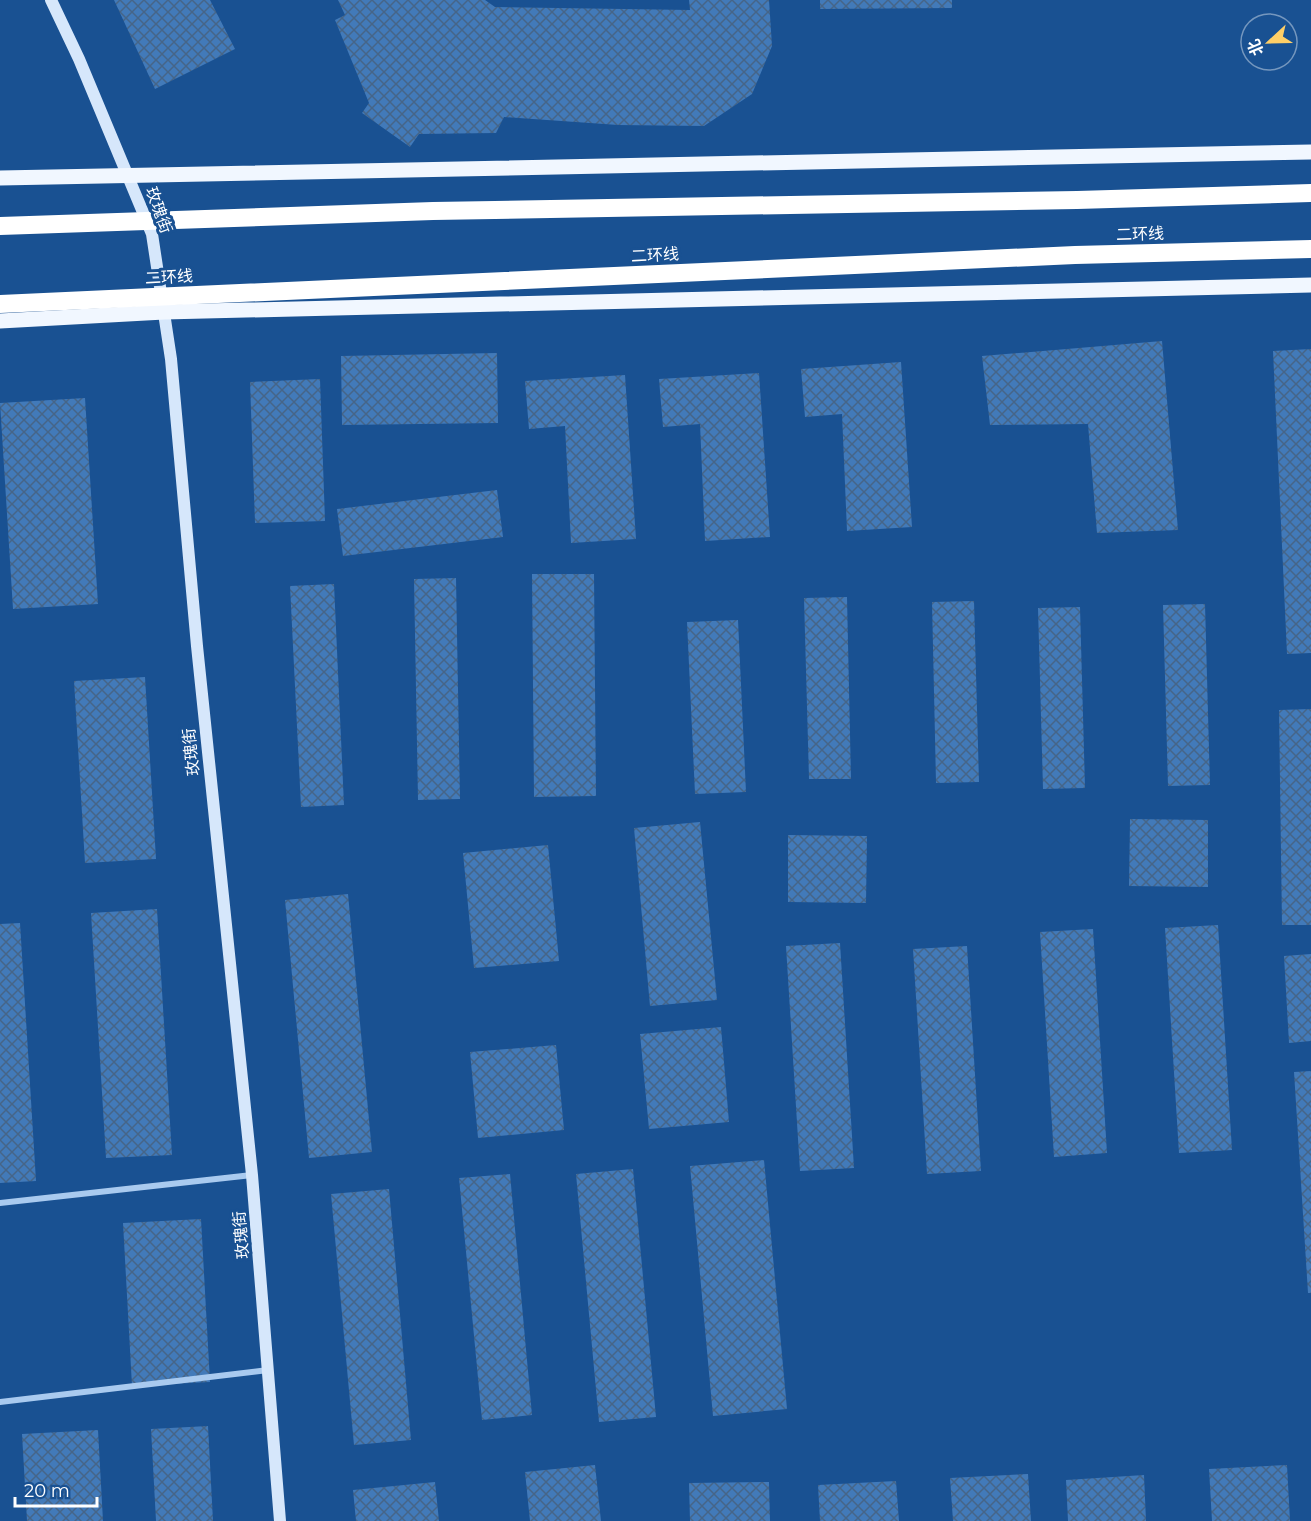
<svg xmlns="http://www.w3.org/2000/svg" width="1311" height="1521" font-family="Montserrat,'Noto Sans SC',sans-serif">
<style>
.building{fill:url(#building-cross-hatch)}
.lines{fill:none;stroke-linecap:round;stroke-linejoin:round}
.street{stroke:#a9caef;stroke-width:6}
.secondary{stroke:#d6e7fb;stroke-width:12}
.primary{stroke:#f1f7ff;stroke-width:15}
.highway-bridge{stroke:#fff;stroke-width:18}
.labels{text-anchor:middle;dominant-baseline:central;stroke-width:6;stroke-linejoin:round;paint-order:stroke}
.street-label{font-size:16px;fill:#fff;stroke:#195192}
</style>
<defs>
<pattern id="building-cross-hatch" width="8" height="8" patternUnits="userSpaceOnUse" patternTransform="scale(1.5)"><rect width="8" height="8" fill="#427ab9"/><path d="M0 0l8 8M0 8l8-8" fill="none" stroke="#466588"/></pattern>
</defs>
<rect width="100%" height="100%" fill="#195192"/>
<!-- building -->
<path class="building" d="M114 0H210L235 49 155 89Z
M338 0H485L495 7 690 10 689 0H769L772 46 752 94 704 126 618 125 504 117 496 133 419 134 410 147 362 113 369 103 335 20 345 15Z
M820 0H952V8L820 9Z
M1162 341 1178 530 1097 533 1088 424 990 425 982 356Z
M1311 349V653L1287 654 1273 351Z
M497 353 498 423 342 425 341 356Z
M901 362 912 527 847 531 842 414 805 417 801 369Z
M759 373 770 537 705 541 700 424 663 427 659 379Z
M625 375 636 539 571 543 565 426 529 429 525 381Z
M320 379 325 521 255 523 250 382Z
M85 398 98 604 13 609 0 403Z
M497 490 503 537 343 556 337 509Z
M532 574H594L596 796 534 797Z
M456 578 460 799 418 800 414 579Z
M334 584 344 805 301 807 290 586Z
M847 597 851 779H809L804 598Z
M974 601 979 782 936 783 932 602Z
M1205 604 1210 785 1168 786 1163 605Z
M1080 607 1085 788 1043 789 1038 608Z
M738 620 746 792 695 794 687 622Z
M145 677 156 859 85 863 74 681Z
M1311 709V925H1282L1279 710Z
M1130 819 1208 820V887L1129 886Z
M700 822 717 1000 650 1006 634 828Z
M788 835 867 836 866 903 788 902Z
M548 845 559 961 474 968 463 853Z
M348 894 372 1152 309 1158 285 900Z
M157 909 172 1155 106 1158 91 913Z
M20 923 36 1181 0 1183V924Z
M1218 925 1232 1150 1179 1153 1165 928Z
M1093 929 1107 1153 1054 1157 1040 932Z
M840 943 854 1168 800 1171 786 946Z
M967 946 981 1171 927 1174 913 949Z
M1311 954V1041L1289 1043 1284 956Z
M721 1027 729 1122 649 1129 640 1034Z
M556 1045 564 1130 478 1138 470 1052Z
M1311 1071V1293H1308L1294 1072Z
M764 1160 787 1409 713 1416 690 1166Z
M633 1169 656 1417 599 1422 576 1174Z
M510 1174 532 1415 482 1420 459 1178Z
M389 1189 411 1440 354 1445 331 1194Z
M201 1219 210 1382 132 1386 123 1223Z
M208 1426 213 1521H156L151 1429Z
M98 1430 103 1521H27L22 1434Z
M595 1465 601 1521H530L525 1472Z
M1287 1465 1290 1521H1212L1209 1469Z
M1028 1474 1031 1521H953L950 1478Z
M1144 1475 1146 1521H1068L1066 1480Z
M896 1481 899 1521H820L818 1485Z
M435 1482 439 1521H356L353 1490Z
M769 1482 770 1521H690L689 1483Z"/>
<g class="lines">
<!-- street -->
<path class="street" d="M0 1203 252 1175
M0 1402 268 1370"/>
<!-- secondary -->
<path class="secondary" d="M51 0 79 59 152 234 171 359 197 646 252 1175 280 1521"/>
<!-- primary -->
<path class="primary" d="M0 178 1311 152
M0 321 164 312 1311 285"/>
<!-- highway-bridge -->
<path class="highway-bridge" d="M0 226 433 211 1077 200 1311 193
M0 304 1075 255 1311 249"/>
</g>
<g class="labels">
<!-- street labels -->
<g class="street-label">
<text transform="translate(159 210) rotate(70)">玫瑰街</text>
<text transform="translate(1140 234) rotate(-2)">二环线</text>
<text transform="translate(655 255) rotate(-3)">二环线</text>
<text transform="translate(169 277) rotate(-3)">二环线</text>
<text transform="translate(191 752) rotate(-96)">玫瑰街</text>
<text transform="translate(241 1235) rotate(-95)">玫瑰街</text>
</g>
</g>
<!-- north arrow -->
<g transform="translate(1269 42) rotate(248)"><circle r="28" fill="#195192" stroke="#7597be" stroke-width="1.5"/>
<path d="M0-4.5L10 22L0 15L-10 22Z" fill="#ffcf67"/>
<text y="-9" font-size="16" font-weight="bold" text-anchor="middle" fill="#ffffff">北</text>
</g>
<!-- scale -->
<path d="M15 1497v9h82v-9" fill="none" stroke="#ffffff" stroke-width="3"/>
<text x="24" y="1497" font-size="18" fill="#ffffff" stroke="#195192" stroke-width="4.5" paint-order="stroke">20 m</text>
</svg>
